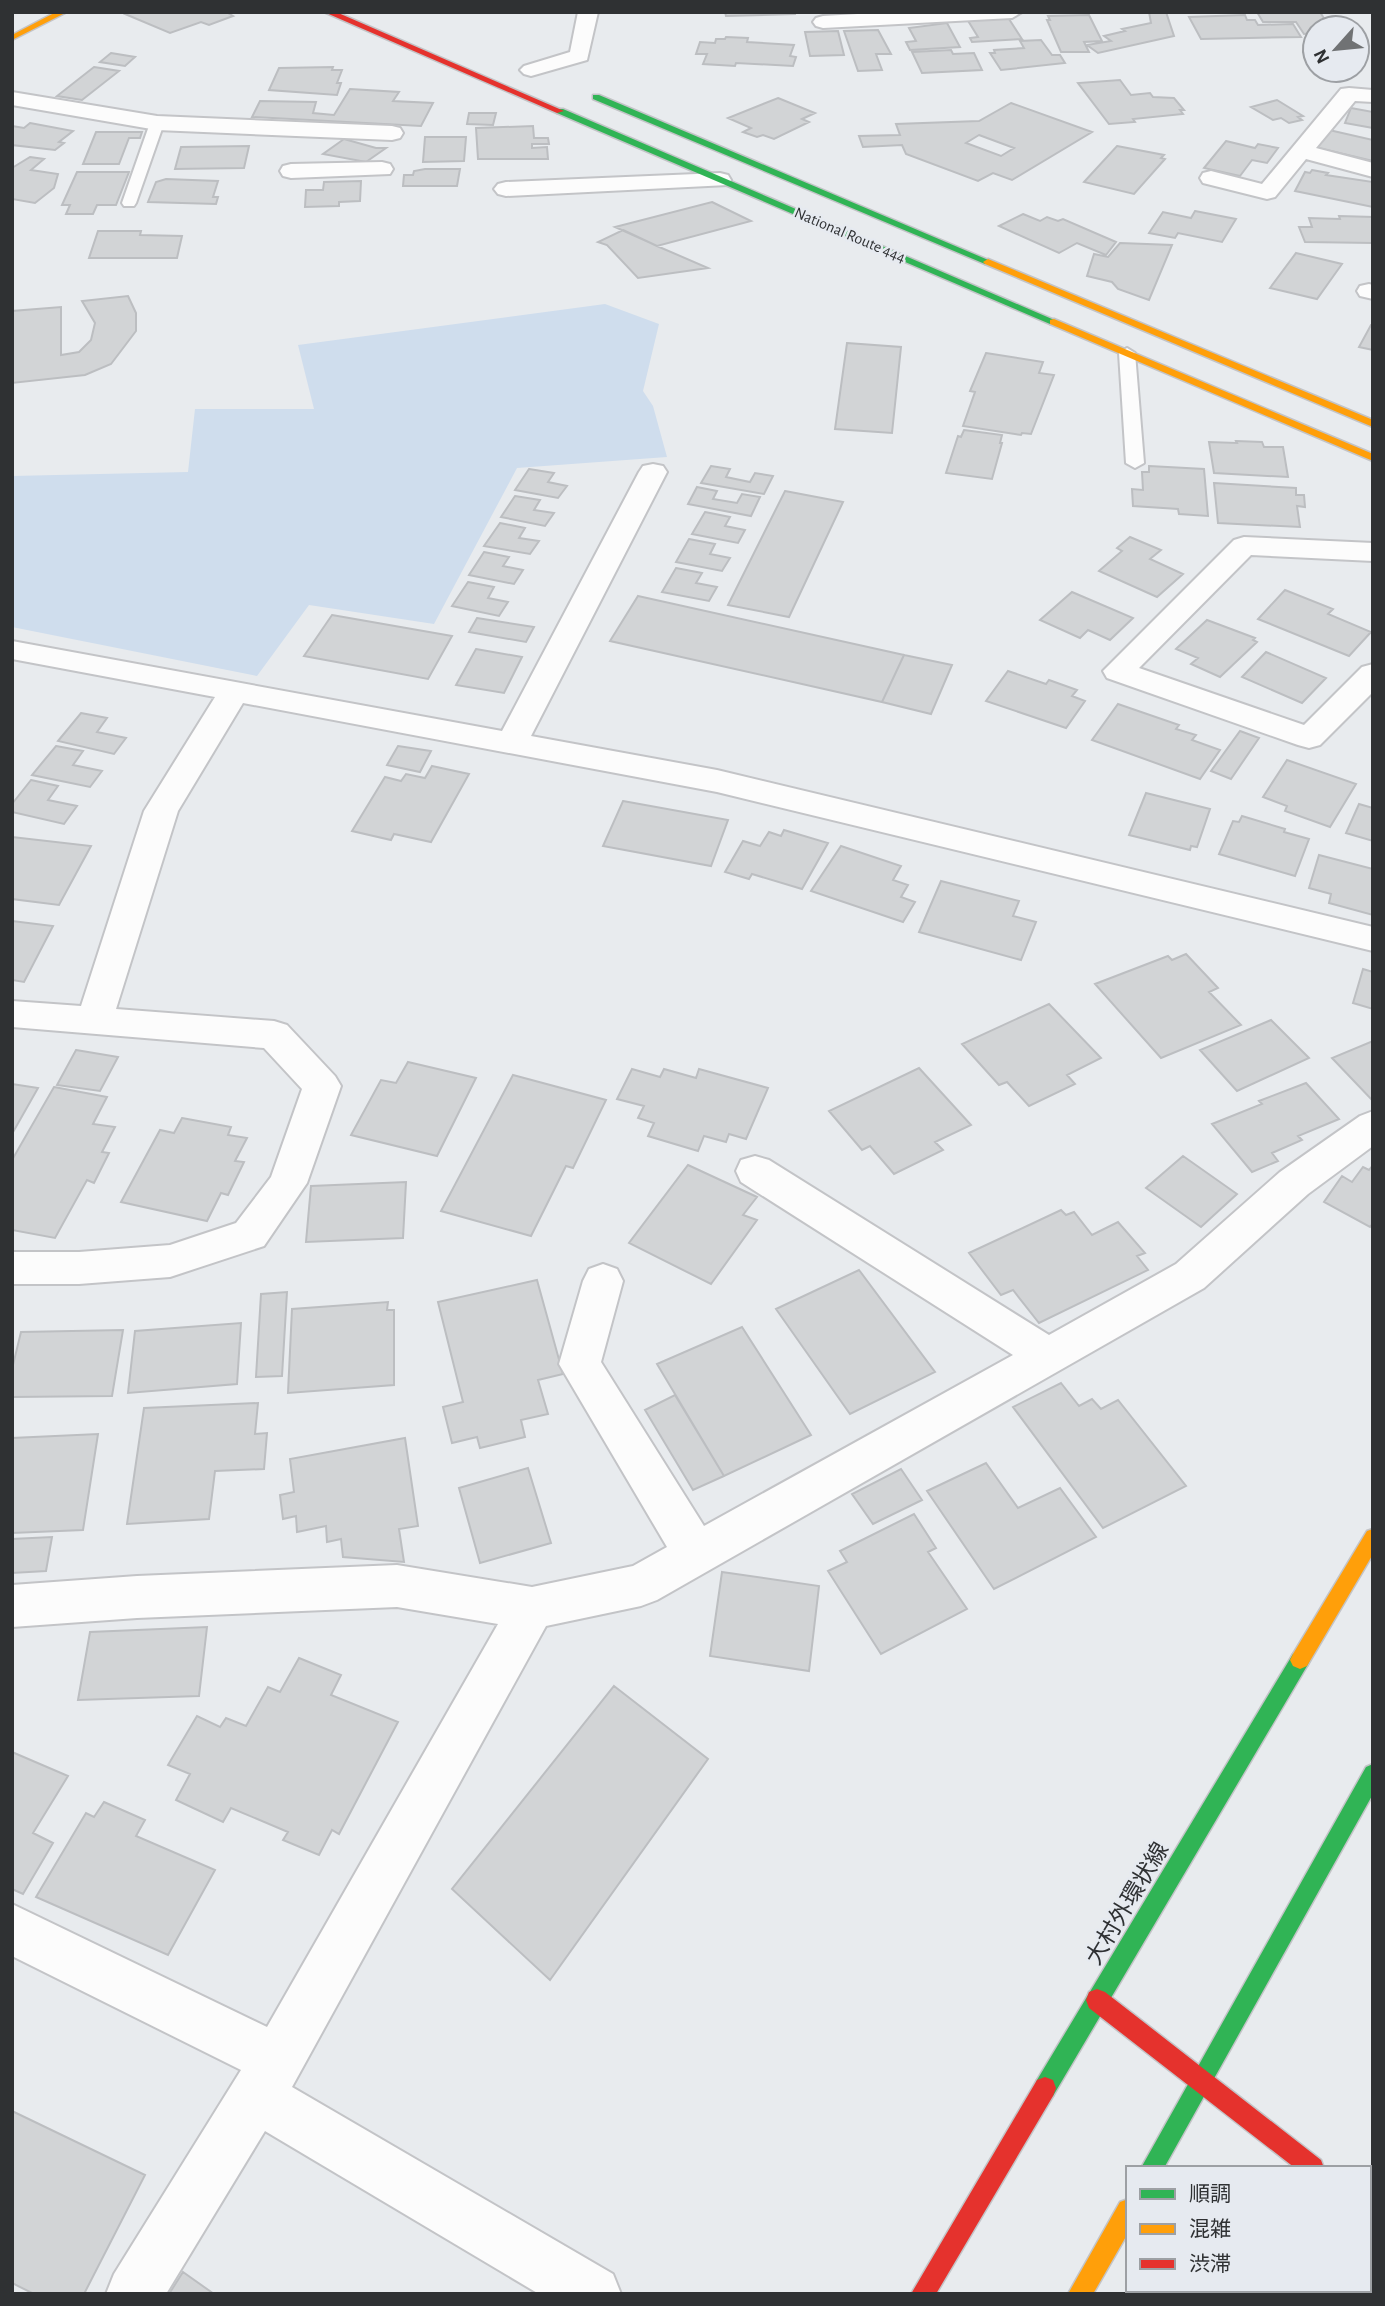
<svg xmlns="http://www.w3.org/2000/svg" width="1385" height="2306" font-family="'Alegreya Sans','Noto Sans JP',sans-serif">
<style>
.green{fill:#cfdded}
.building{fill:#d2d4d6;stroke:#bcbec1;stroke-width:2;fill-rule:evenodd}
.lines{fill:none;stroke-linecap:round;stroke-linejoin:round}
.lane-casing{stroke:#c3c4c7;stroke-width:4}
.street-casing{stroke:#c3c4c7;stroke-width:4}
.fast-casing{stroke:#c3c4c7;stroke-width:3}
.slow-casing{stroke:#c3c4c7;stroke-width:3}
.jam-casing{stroke:#c3c4c7;stroke-width:3}
.lane{fill:#fcfcfc;fill-rule:evenodd}
.street{fill:#fcfcfc;fill-rule:evenodd}
.fast{fill:#30b455;fill-rule:evenodd}
.slow{fill:#ff9f0a;fill-rule:evenodd}
.jam{fill:#e5322d;fill-rule:evenodd}
.labels{text-anchor:middle;dominant-baseline:central;stroke-width:5;stroke-linejoin:round;paint-order:stroke}
.far-street-label{font-size:16px;fill:#2f3133;stroke:#e6eaf0}
.near-street-label{font-size:23px;fill:#2f3133;stroke:#e6eaf0}
</style>
<rect width="100%" height="100%" fill="#e8ebee"/>
<!-- green -->
<path class="green" d="M605 304 659 324 643 391 653 406 667 457 517 468 434 624 309 605 257 676 12 627V476L188 472 195 409H314L298 345Z"/>
<!-- building -->
<path class="building" d="M128 12H226L233 16 209 25 201 22 170 33 125 14Z
M725 12H795V14L726 16Z
M1149 12H1166L1174 36 1098 53 1087 45 1111 41 1104 36 1125 31 1122 29 1151 23Z
M1257 12H1320L1330 28H1315V33L1304 34 1296 22H1263Z
M1089 15 1102 41 1084 42 1089 52H1061L1047 20H1050L1048 16Z
M1245 15 1247 20H1255L1258 25 1293 24 1301 37 1201 39 1189 17Z
M1007 16 1022 39 972 42 970 38 978 37 967 19Z
M947 23 960 47 910 50 906 42 916 41 909 28Z
M878 30 891 54H876L882 70 858 71 844 31Z
M838 31 844 55 810 56 805 32Z
M726 37 748 38 747 42 794 45 790 56 796 57 793 66 736 63 735 66 703 64 707 54H696L700 42 715 43 716 39H725Z
M1041 40 1052 55H1060L1065 63 1001 70 990 53H995L994 50 1024 48 1020 41Z
M951 50 953 54 974 53 982 70 922 73 912 52Z
M111 53 135 57 125 66 100 62Z
M94 67 119 71 82 100 57 96Z
M333 67 332 70H342L337 83H341L337 95 269 90 279 68Z
M1120 80 1131 95 1150 93 1153 97 1174 98 1184 110H1180L1183 114 1133 119 1135 122 1109 124 1078 83Z
M350 89 399 92 393 101 433 103 421 126 252 117 260 101 316 102 313 113 334 115Z
M778 98 815 113 802 119 809 122 774 139 763 135 757 137 743 132 751 128 728 118Z
M1277 100 1303 116 1298 117 1302 120 1289 123 1281 118 1273 120 1251 107Z
M1011 103 1092 132 1012 180 993 173 978 181 906 154 902 145 863 147 859 136 900 135 896 124 979 121ZM979 135 1014 148 1001 156 966 143Z
M1351 108 1373 112V128L1345 123Z
M469 113H496L493 125 467 124Z
M30 123 73 131 59 142 64 143 55 150 12 145V126L24 128Z
M533 126 534 138H548L549 144H532V148L547 147 548 159H478L476 128Z
M1329 130 1373 140V161L1314 147Z
M96 132H142L140 138H129L119 164H83Z
M425 137H466L464 161 423 162Z
M344 139 376 148H386L366 162 323 154Z
M1226 141 1255 148 1258 144 1278 148 1267 163 1252 160 1240 176 1204 168Z
M249 146 244 168 175 169 181 147Z
M1117 146 1164 155 1161 158 1165 159 1134 194 1084 182Z
M30 157 44 159 31 170 58 174 54 188 35 203 12 199V168Z
M425 169H460L457 186H403L404 175H413L414 171Z
M1312 170 1328 173 1326 175 1373 182V207L1295 191 1305 172 1310 173Z
M77 172H129L116 205H97L93 214H66L70 205H62Z
M166 179 218 181 213 197H218L216 204 148 202 156 182Z
M361 181 360 201 339 202V206L305 207 306 190H323L324 182Z
M712 202 751 221 657 246 615 227Z
M1195 211 1236 219 1222 242 1178 233 1175 238 1149 233 1163 212 1191 218Z
M1023 214 1040 221 1047 217 1058 221 1063 219 1116 242 1106 255 1077 243 1059 253 999 226Z
M1339 216 1373 217V243L1305 242 1299 227H1312L1309 218 1340 219Z
M623 230 657 246 708 268 638 278 607 245 598 242Z
M98 231H141L140 235 182 236 177 258H89Z
M1120 243 1172 245 1149 300 1118 289 1112 282 1087 276 1094 254 1108 257Z
M1296 253 1342 264 1317 299 1270 288Z
M128 296 136 313V331L111 364 85 375 12 383V311L61 307V355L79 352 91 340 95 323 82 301Z
M1371 325H1373V350L1359 347Z
M847 343 901 347 892 433 835 429Z
M986 353 1043 362 1039 373 1054 375 1031 434 1022 433 1021 435 963 426 975 392 970 391Z
M964 430 1002 435 1000 443H1002L992 479 946 473 958 436 961 437Z
M1236 441 1262 442 1264 447H1283L1288 477 1214 473 1209 442 1237 443Z
M711 466 730 469 726 477 750 482 755 473 773 476 764 494 701 483Z
M1149 466 1204 469 1208 516 1179 514 1178 509 1133 506 1132 489 1143 490 1142 472H1149Z
M529 469 554 473 548 482 567 486 558 498 515 490Z
M1214 483 1296 488V495H1304L1305 507 1297 506 1300 527 1218 523Z
M697 487 717 491 713 499 737 503 742 494 760 497 751 516 688 504Z
M785 491 843 502 789 617 728 605Z
M515 496 540 500 534 510 554 513 545 526 501 517Z
M705 512 730 517 725 526 745 530 738 543 692 534Z
M500 523 525 528 519 538 539 541 530 554 484 546Z
M1130 537 1161 550 1150 559 1183 574 1157 597 1099 571 1122 551 1117 548Z
M689 539 715 544 710 554 730 558 722 571 676 562Z
M484 552 509 557 503 566 523 570 514 584 469 575Z
M676 568 702 573 696 583 717 587 709 601 662 592Z
M468 582 494 587 488 598 508 602 499 616 452 606Z
M1285 590 1333 609 1328 614 1371 632 1349 656 1258 619Z
M1072 592 1133 618 1110 640 1088 630 1080 638 1040 620Z
M638 596 904 655 882 702 610 641Z
M332 615 452 636 428 679 304 656Z
M477 618 534 627 526 642 469 632Z
M1207 620 1255 638 1253 640 1257 642 1220 677 1191 664 1198 658 1176 649Z
M476 649 522 657 504 693 456 685Z
M1266 652 1326 678 1302 703 1242 677Z
M904 655 952 665 931 714 882 702Z
M1008 671 1046 684 1049 680 1077 690 1072 696 1085 701 1066 728 986 701Z
M1118 704 1179 725 1176 729 1196 735 1192 740 1220 750 1200 779 1092 740Z
M81 713 107 718 97 732 126 738 114 754 58 741Z
M1240 731 1259 738 1231 779 1211 771Z
M56 746 83 751 73 765 102 771 90 787 32 775Z
M398 746 431 751 420 772 387 765Z
M1287 760 1356 784 1330 827 1285 811 1287 806 1263 797Z
M432 766 469 774 431 842 394 834 391 840 352 831 385 777 401 781 406 774 425 778Z
M31 780 58 786 48 800 77 806 64 824 12 812V804Z
M1146 793 1210 809 1197 847 1191 846 1190 850 1129 835Z
M623 801 728 820 711 866 603 846Z
M1359 804 1373 808V841L1346 833Z
M1242 816 1285 829 1284 832 1309 839 1295 876 1219 854 1233 821 1239 822Z
M784 830 828 843 802 889 752 874 749 879 725 872 743 841 760 846 769 832 781 836Z
M12 837 91 846 59 905 12 899Z
M841 846 901 866 893 880 908 885 901 897 915 902 903 922 811 891Z
M1319 855 1373 869V915L1329 903 1331 894 1309 888Z
M941 881 1019 901 1013 916 1036 922 1021 960 919 932Z
M12 921 53 926 24 982 12 980Z
M1186 954 1218 988 1209 992 1241 1025 1161 1058 1095 984 1168 956 1172 960Z
M1363 969 1373 972V1009L1353 1003Z
M1049 1004 1101 1058 1067 1075 1075 1084 1029 1106 1007 1082 999 1085 962 1044Z
M1271 1020 1309 1058 1237 1091 1200 1050Z
M1373 1041V1101L1332 1058Z
M76 1050 118 1057 100 1091 57 1085Z
M408 1062 476 1078 437 1156 351 1135 381 1080 396 1083Z
M919 1068 971 1125 935 1142 943 1150 894 1174 870 1146 862 1150 829 1111Z
M632 1069 660 1077 664 1069 696 1078 699 1069 768 1088 746 1139 729 1134 726 1142 704 1136 698 1151 648 1136 654 1123 638 1118 644 1106 617 1099Z
M513 1075 606 1100 573 1168 566 1166 531 1236 441 1211Z
M1306 1083 1339 1119 1298 1136 1302 1140 1272 1153 1278 1161 1252 1172 1212 1124 1262 1104 1259 1101Z
M12 1084 38 1088 12 1134Z
M54 1087 107 1097 93 1124 115 1127 102 1152 109 1153 94 1183 87 1180 55 1238 12 1230V1160Z
M182 1118 231 1127 228 1135 247 1138 235 1161 244 1162 228 1195 221 1193 207 1221 121 1202 160 1130 174 1133Z
M1183 1156 1237 1194 1201 1227 1146 1188Z
M688 1165 757 1197 743 1215 757 1220 711 1284 629 1243Z
M1373 1165V1223L1370 1227 1324 1202 1342 1176 1352 1182 1363 1167 1369 1170Z
M406 1182 403 1238 306 1242 311 1186Z
M1061 1210 1066 1215 1074 1212 1092 1235 1118 1222 1145 1253 1137 1256 1148 1270 1039 1323 1013 1290 1001 1295 969 1253Z
M859 1270 935 1372 850 1414 776 1309Z
M537 1280 563 1374 538 1380 548 1414 521 1420 525 1437 480 1448 477 1437 452 1443 443 1407 463 1402 438 1302Z
M287 1292 282 1376 256 1377 261 1294Z
M388 1302 387 1310H394V1385L288 1393 292 1309Z
M241 1323 237 1384 128 1393 135 1331Z
M742 1327 811 1435 724 1476 657 1364Z
M123 1330 112 1396 12 1397V1369L21 1332Z
M1061 1383 1079 1406 1092 1399 1101 1409 1118 1400 1186 1486 1103 1528 1013 1407Z
M675 1395 724 1476 693 1490 645 1410Z
M258 1403 255 1434 267 1433 264 1469 215 1471 209 1519 127 1524 144 1408Z
M98 1434 83 1530 12 1533V1438Z
M405 1438 418 1526 399 1529 404 1562 343 1557 341 1539 327 1542 326 1526 297 1532 296 1516 283 1519 280 1495 294 1492 290 1459Z
M986 1463 1018 1508 1060 1488 1096 1537 994 1589 927 1491Z
M528 1468 551 1543 480 1563 459 1488Z
M901 1469 922 1500 873 1524 852 1494Z
M914 1514 936 1548 928 1552 967 1609 881 1654 828 1571 847 1562 840 1551Z
M52 1537 46 1571 12 1573V1539Z
M722 1572 819 1586 809 1671 710 1656Z
M207 1627 199 1696 78 1700 90 1632Z
M299 1658 341 1675 331 1695 398 1722 339 1834 332 1830 319 1855 283 1840 288 1832 231 1808 223 1822 176 1800 190 1774 168 1765 197 1716 220 1727 226 1718 246 1726 268 1687 280 1692Z
M614 1686 708 1759 550 1980 452 1889Z
M12 1752 68 1776 33 1833 53 1843 23 1894 12 1889Z
M104 1802 145 1820 136 1836 215 1870 168 1955 36 1897 86 1813 94 1817Z
M12 2111 145 2175 84 2294H34L12 2283Z
M183 2272 214 2294H169Z"/>
<g class="lines">
<defs>
<path id="lane" d="M157 119 164 123 136 203 134 206H124L122 203 150 123Z
M1127 348 1135 353 1144 463 1135 468 1126 463 1119 353Z"/>
<path id="street" d="M578 12H598L587 60 531 76 524 74 520 70 524 66 570 52Z
M892 12H1022L1012 18 823 28 816 26 813 22 816 18 823 16Z
M1349 88 1373 90V102L1355 101 1316 148 1373 163V177L1306 159 1275 197 1267 199 1203 183 1200 178 1203 173 1211 171 1262 184 1341 89Z
M12 92 157 116 392 126 400 128 403 133 400 138 392 140 157 130 12 105Z
M382 162 390 164 393 169 390 174 291 178 283 176 280 171 283 166 291 164Z
M720 173 728 175 731 180 728 185 506 196 498 194 494 189 498 184 506 182Z
M1369 284 1373 285V299L1360 296 1357 291 1360 286Z
M653 464 663 466 667 472 531 736 717 770 1373 927V951L717 792 243 703 178 811 116 1009 274 1021 287 1025 335 1076 341 1086 307 1183 264 1246 170 1277 79 1284H12V1252H79L170 1245 236 1223 271 1177 302 1089 264 1048 12 1027V1001L81 1006 144 811 215 697 12 659V641L502 731 639 472 643 466Z
M1244 537 1373 543V561L1251 555 1139 668 1304 725 1362 667 1373 664V692L1320 745 1309 748 1298 745 1107 678 1103 671 1234 540Z
M1373 1111V1146L1308 1194 1204 1288 657 1600 641 1606 546 1626 292 2087 613 2274 621 2294H539L265 2131 166 2294H106L114 2274 241 2070 12 1956V1904L267 2027 498 1624 397 1607 137 1618 12 1627V1585L137 1576 397 1565 532 1587 633 1566 667 1547 559 1364 583 1281 589 1269 603 1264 617 1269 623 1281 601 1362 704 1526 1013 1355 741 1182 736 1171 741 1160 755 1156 769 1160 1049 1335 1176 1264 1280 1172 1360 1116Z"/>
<path id="fast" d="M593 95H599L993 262 985 264 593 99Z
M557 109H563L1059 322 1050 324 557 113Z
M1300 1651 1307 1654 1310 1660 1307 1666 1053 2096 1045 2099 1037 2096 1034 2088 1037 2080 1293 1654Z
M1373 1764V1794L1164 2168H1141L1366 1767Z"/>
<path id="slow" d="M56 12H67L12 40V35Z
M988 259 1373 420V427L985 264 983 262Z
M1054 319 1373 454V461L1050 324V320Z
M1373 1529V1554L1307 1666 1300 1669 1293 1666 1290 1660 1293 1654 1367 1531Z
M1128 2199V2233L1093 2294H1068L1120 2202Z
M1369 2199 1373 2200V2224L1369 2223Z"/>
<path id="jam" d="M324 12H336L564 111 557 113Z
M1097 1989 1105 1992 1321 2160 1324 2168H1295L1089 2008 1086 2000 1089 1992Z
M1045 2077 1053 2080 1056 2088 1053 2096 936 2294H911L1037 2080Z"/>
</defs>
<!-- lane casing -->
<use href="#lane" class="lane-casing"/>
<!-- street casing -->
<use href="#street" class="street-casing"/>
<!-- fast casing -->
<use href="#fast" class="fast-casing"/>
<!-- slow casing -->
<use href="#slow" class="slow-casing"/>
<!-- jam casing -->
<use href="#jam" class="jam-casing"/>
<!-- lane -->
<use href="#lane" class="lane"/>
<!-- street -->
<use href="#street" class="street"/>
<!-- fast -->
<use href="#fast" class="fast"/>
<!-- slow -->
<use href="#slow" class="slow"/>
<!-- jam -->
<use href="#jam" class="jam"/>
</g>
<g class="labels">
<!-- far-street labels -->
<g class="far-street-label">
<text transform="translate(850 235) rotate(23)">National Route 444</text>
</g>
<!-- near-street labels -->
<g class="near-street-label">
<text transform="translate(1128 1904) rotate(-59)">大村外環状線</text>
</g>
</g>
<!-- border -->
<rect width="1385" height="2306" fill="none" stroke="#2f3133" stroke-width="28"/>
<!-- legend -->
<rect x="1126" y="2166" width="245" height="126" fill="#e6eaf0" stroke="#9da0a4" stroke-width="2"/>
<rect x="1140" y="2189" width="35" height="10" fill="#30b455" stroke="#9da0a4" stroke-width="2"/>
<text x="1189" y="2201" font-size="21" fill="#2f3133">順調</text>
<rect x="1140" y="2224" width="35" height="10" fill="#ff9f0a" stroke="#9da0a4" stroke-width="2"/>
<text x="1189" y="2236" font-size="21" fill="#2f3133">混雑</text>
<rect x="1140" y="2259" width="35" height="10" fill="#e5322d" stroke="#9da0a4" stroke-width="2"/>
<text x="1189" y="2271" font-size="21" fill="#2f3133">渋滞</text>
<!-- north arrow -->
<g transform="translate(1336 49) rotate(243)"><circle r="33" fill="#e6eaf0" stroke="#9da0a4" stroke-width="2"/>
<path d="M0-5L12 26L0 18L-12 26Z" fill="#707274"/>
<text y="-10" font-size="19" font-weight="bold" text-anchor="middle" fill="#2f3133">N</text>
</g>
</svg>
